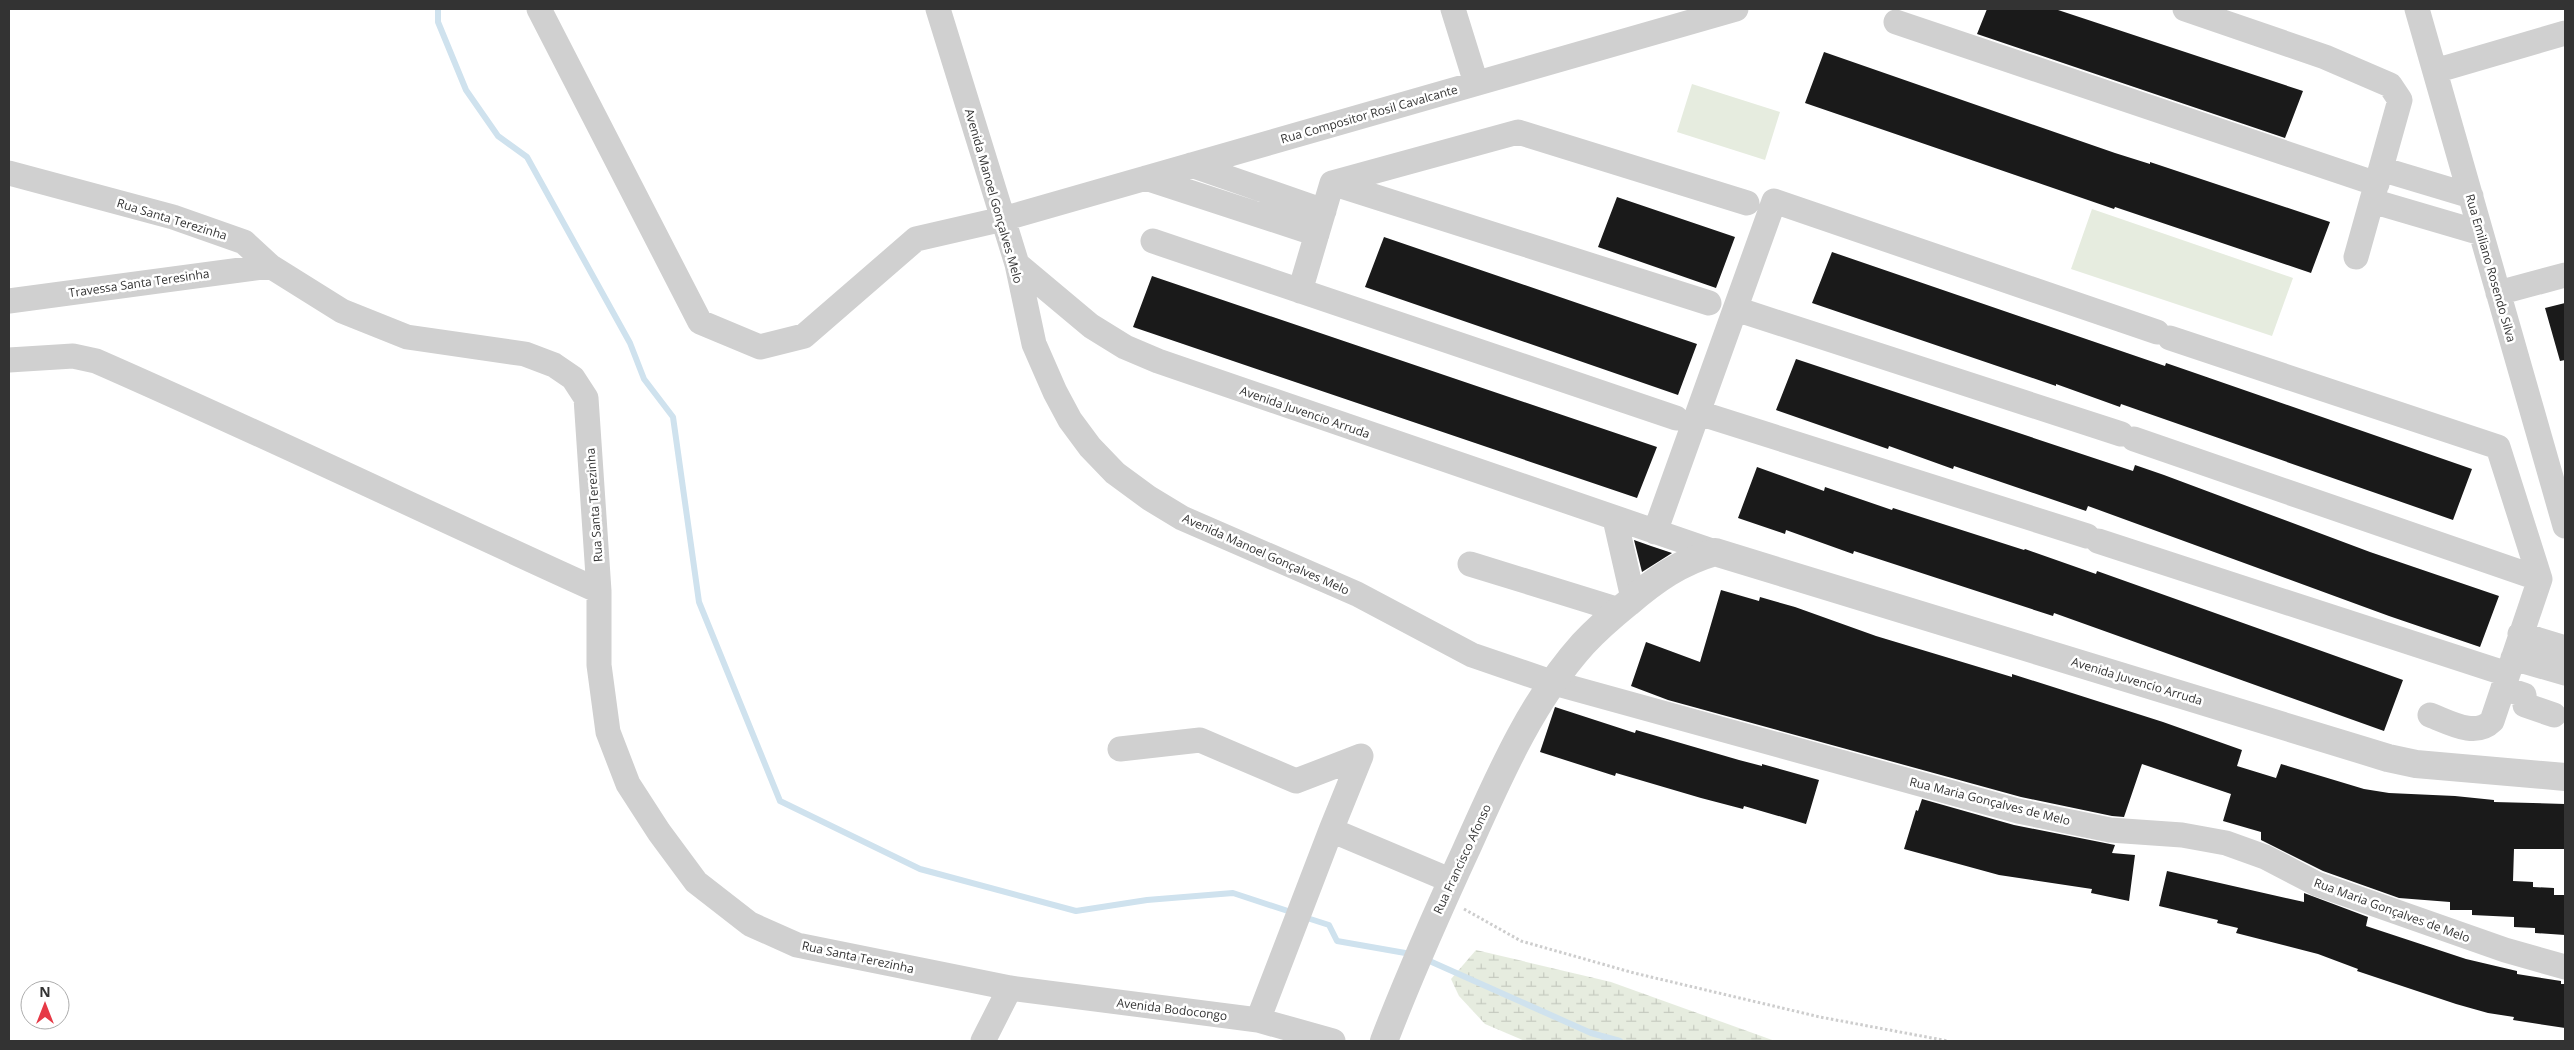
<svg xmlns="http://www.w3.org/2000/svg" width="2574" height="1050" font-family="'Open Sans',sans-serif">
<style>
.grass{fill:#e6ecdf}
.wetland{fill:url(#wetland-marsh)}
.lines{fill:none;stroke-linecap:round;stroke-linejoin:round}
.stream{stroke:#cfe2ee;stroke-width:6}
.building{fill:#1a1a1a}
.path{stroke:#cdcdcd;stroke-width:3;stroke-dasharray:2.5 2.5;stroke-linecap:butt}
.minor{stroke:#d0d0d0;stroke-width:25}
.tertiary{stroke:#d0d0d0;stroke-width:28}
.labels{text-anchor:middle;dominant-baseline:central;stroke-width:5;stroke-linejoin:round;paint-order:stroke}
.street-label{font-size:12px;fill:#333;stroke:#fff}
</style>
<defs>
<pattern id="wetland-marsh" width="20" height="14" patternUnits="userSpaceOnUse" patternTransform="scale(1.25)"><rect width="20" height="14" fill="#e6ecdf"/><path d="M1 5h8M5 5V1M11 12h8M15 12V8" fill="none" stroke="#c6cbc0"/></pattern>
</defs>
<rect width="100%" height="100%" fill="#fff"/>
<!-- grass -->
<path class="grass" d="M1692 84 1780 112 1765 160 1677 132Z
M2092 209 2293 278 2272 336 2071 269Z"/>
<!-- wetland -->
<path class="wetland" d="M1476 950 1611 982 1775 1041H1525L1485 1024 1459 996 1451 979Z"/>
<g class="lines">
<!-- stream -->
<path class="stream" d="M438 9V22L466 90 498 136 527 157 630 343 644 379 673 417 699 602 780 801 920 869 1076 911 1147 900 1233 893 1294 913
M1304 917 1329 925 1337 941 1411 954
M1425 959 1591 1033 1620 1041"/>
</g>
<!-- building -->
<path class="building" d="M1987 9H2055L2303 91 2285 138 1977 34Z
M1824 52 2115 153 2150 164V162L2330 222 2311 273 2115 207 2114 209 1805 103Z
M1617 197 1735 237 1716 288 1598 247Z
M1384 237 1697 344 1678 395 1365 287Z
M1832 252 2165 366 2166 363 2195 373 2472 469 2453 520 2121 404 2120 407 2056 384V386L1812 303Z
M1152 276 1657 447 1637 498 1133 327Z
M2565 303V360L2560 361 2545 308Z
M1796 359 2133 471 2135 465 2164 475 2370 552 2499 596 2480 647 2389 616 2088 506 2086 511 1954 466 1953 469 1889 446 1888 449 1776 410Z
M1757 467 1824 491 1825 487 1892 510 1893 508 2024 550 2025 549 2096 574 2097 571 2403 680 2384 731 2054 613 2053 616 1854 551 1853 554 1786 530 1785 534 1738 518Z
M1634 540 1651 546 1672 553 1642 572Z
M1721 590 1759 601 1760 597 1795 607 1876 636 2012 677V674L2163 722 2242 750 2237 766 2276 778 2281 764 2364 789 2389 793 2455 796 2494 800V802L2565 804V849H2514L2513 881 2533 882V887L2554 888V895H2565V935L2535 933V928L2514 927V917L2472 915V910H2450V902L2399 898 2323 871 2261 840V832L2223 821 2231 794 2142 764 2124 817 2112 816 2021 797 1668 700 1631 686 1646 642 1700 662Z
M1555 707 1635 733 1636 730 1739 760 1762 766V764L1819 780 1806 824 1744 806 1743 809 1701 798 1616 773 1615 776 1540 752Z
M1922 799 2014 825 2115 845 2112 853 2135 855 2129 901 2091 893 2092 889 1999 875 1904 849 1916 810 1918 811Z
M2167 871 2304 902V893L2368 917 2366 926 2466 959 2517 971V974L2561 981V984H2565V1028L2513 1020 2514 1017 2488 1013 2456 1004 2357 971 2358 969 2318 954 2236 933 2238 928 2217 923 2218 920 2159 906Z"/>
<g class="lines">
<!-- path -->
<path class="path" d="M1464 909 1521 941 1634 973 1820 1017 1948 1041"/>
<!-- minor -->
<path class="minor" d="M539 9 700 322 760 347 804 336 916 239 1003 219 1736 9
M938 9 1017 264 1034 344 1055 392 1070 420 1090 447 1115 473 1149 498 1182 518 1357 594 1472 655 1554 683 2018 811 2110 830 2182 835 2226 843 2265 857 2317 884 2505 950 2565 967
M1453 9 1476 83
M2185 9 2325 57 2390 85 2400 100 2356 257
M2417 9 2565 526
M1896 22 2377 184
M2435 71 2565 33
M1191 165 1324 211
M2381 169 2471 196
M9 173 173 217 244 242 270 266 342 311 407 337 525 354 554 365 573 378 586 398 599 591V665L608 732 628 784 659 832 696 882 750 924 797 945 1010 988 1258 1020 1333 1041
M1146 178 1317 234
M1332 183 1709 303
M2372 201 2481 233
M1153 241 1676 418
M1017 264 1091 326 1125 347 1158 361 1715 552
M1300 291 1332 183 1518 132 1747 203
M2498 293 2565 275
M9 301 270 266
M1736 309 2121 434
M2170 338 2498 447 2540 579 2492 721C2475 738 2449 722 2430 715
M9 360 73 356 96 361C265 435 431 515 599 591
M1699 413 2087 536
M2134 439 2540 579
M1615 519 1633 598
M1655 532 1774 201 2157 332
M2098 541 2507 674
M1470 564 1619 610
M2520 634 2565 648
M2513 658 2565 673
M2503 688 2524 695 2525 705 2554 715
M1120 749 1200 740 1296 781 1361 756 1331 830
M1258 1020 1331 830 1452 881
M983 1041 1010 988"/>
<!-- tertiary -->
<path class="tertiary" d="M1384 1041C1409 976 1437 913 1466 850 1498 779 1530 703 1583 644 1597 629 1612 616 1628 603 1655 580 1680 562 1715 552L2388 758 2416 764 2565 777"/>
</g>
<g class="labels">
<!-- street labels -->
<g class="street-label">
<text transform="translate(1369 114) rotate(-16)">Rua Compositor Rosil Cavalcante</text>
<text transform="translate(994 196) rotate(74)">Avenida Manoel Gonçalves Melo</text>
<text transform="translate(172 219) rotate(17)">Rua Santa Terezinha</text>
<text transform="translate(2491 268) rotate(74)">Rua Emiliano Rosendo Silva</text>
<text transform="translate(139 283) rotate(-8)">Travessa Santa Teresinha</text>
<text transform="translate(1305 412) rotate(19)">Avenida Juvencio Arruda</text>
<text transform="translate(594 505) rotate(-94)">Rua Santa Terezinha</text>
<text transform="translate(1266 554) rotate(24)">Avenida Manoel Gonçalves Melo</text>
<text transform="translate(2137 681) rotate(17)">Avenida Juvencio Arruda</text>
<text transform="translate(1990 801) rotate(14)">Rua Maria Gonçalves de Melo</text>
<text transform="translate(1462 859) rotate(-65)">Rua Francisco Afonso</text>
<text transform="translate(2392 910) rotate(20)">Rua Maria Gonçalves de Melo</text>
<text transform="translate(858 957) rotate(12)">Rua Santa Terezinha</text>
<text transform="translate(1172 1009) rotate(7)">Avenida Bodocongo</text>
</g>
</g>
<!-- border -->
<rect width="2574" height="1050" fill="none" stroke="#333333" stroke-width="20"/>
<!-- north arrow -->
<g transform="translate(45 1005)"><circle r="24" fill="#ffffff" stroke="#adadad"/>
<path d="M0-4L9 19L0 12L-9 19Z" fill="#e63946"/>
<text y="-8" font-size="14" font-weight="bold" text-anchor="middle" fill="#333333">N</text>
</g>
</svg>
